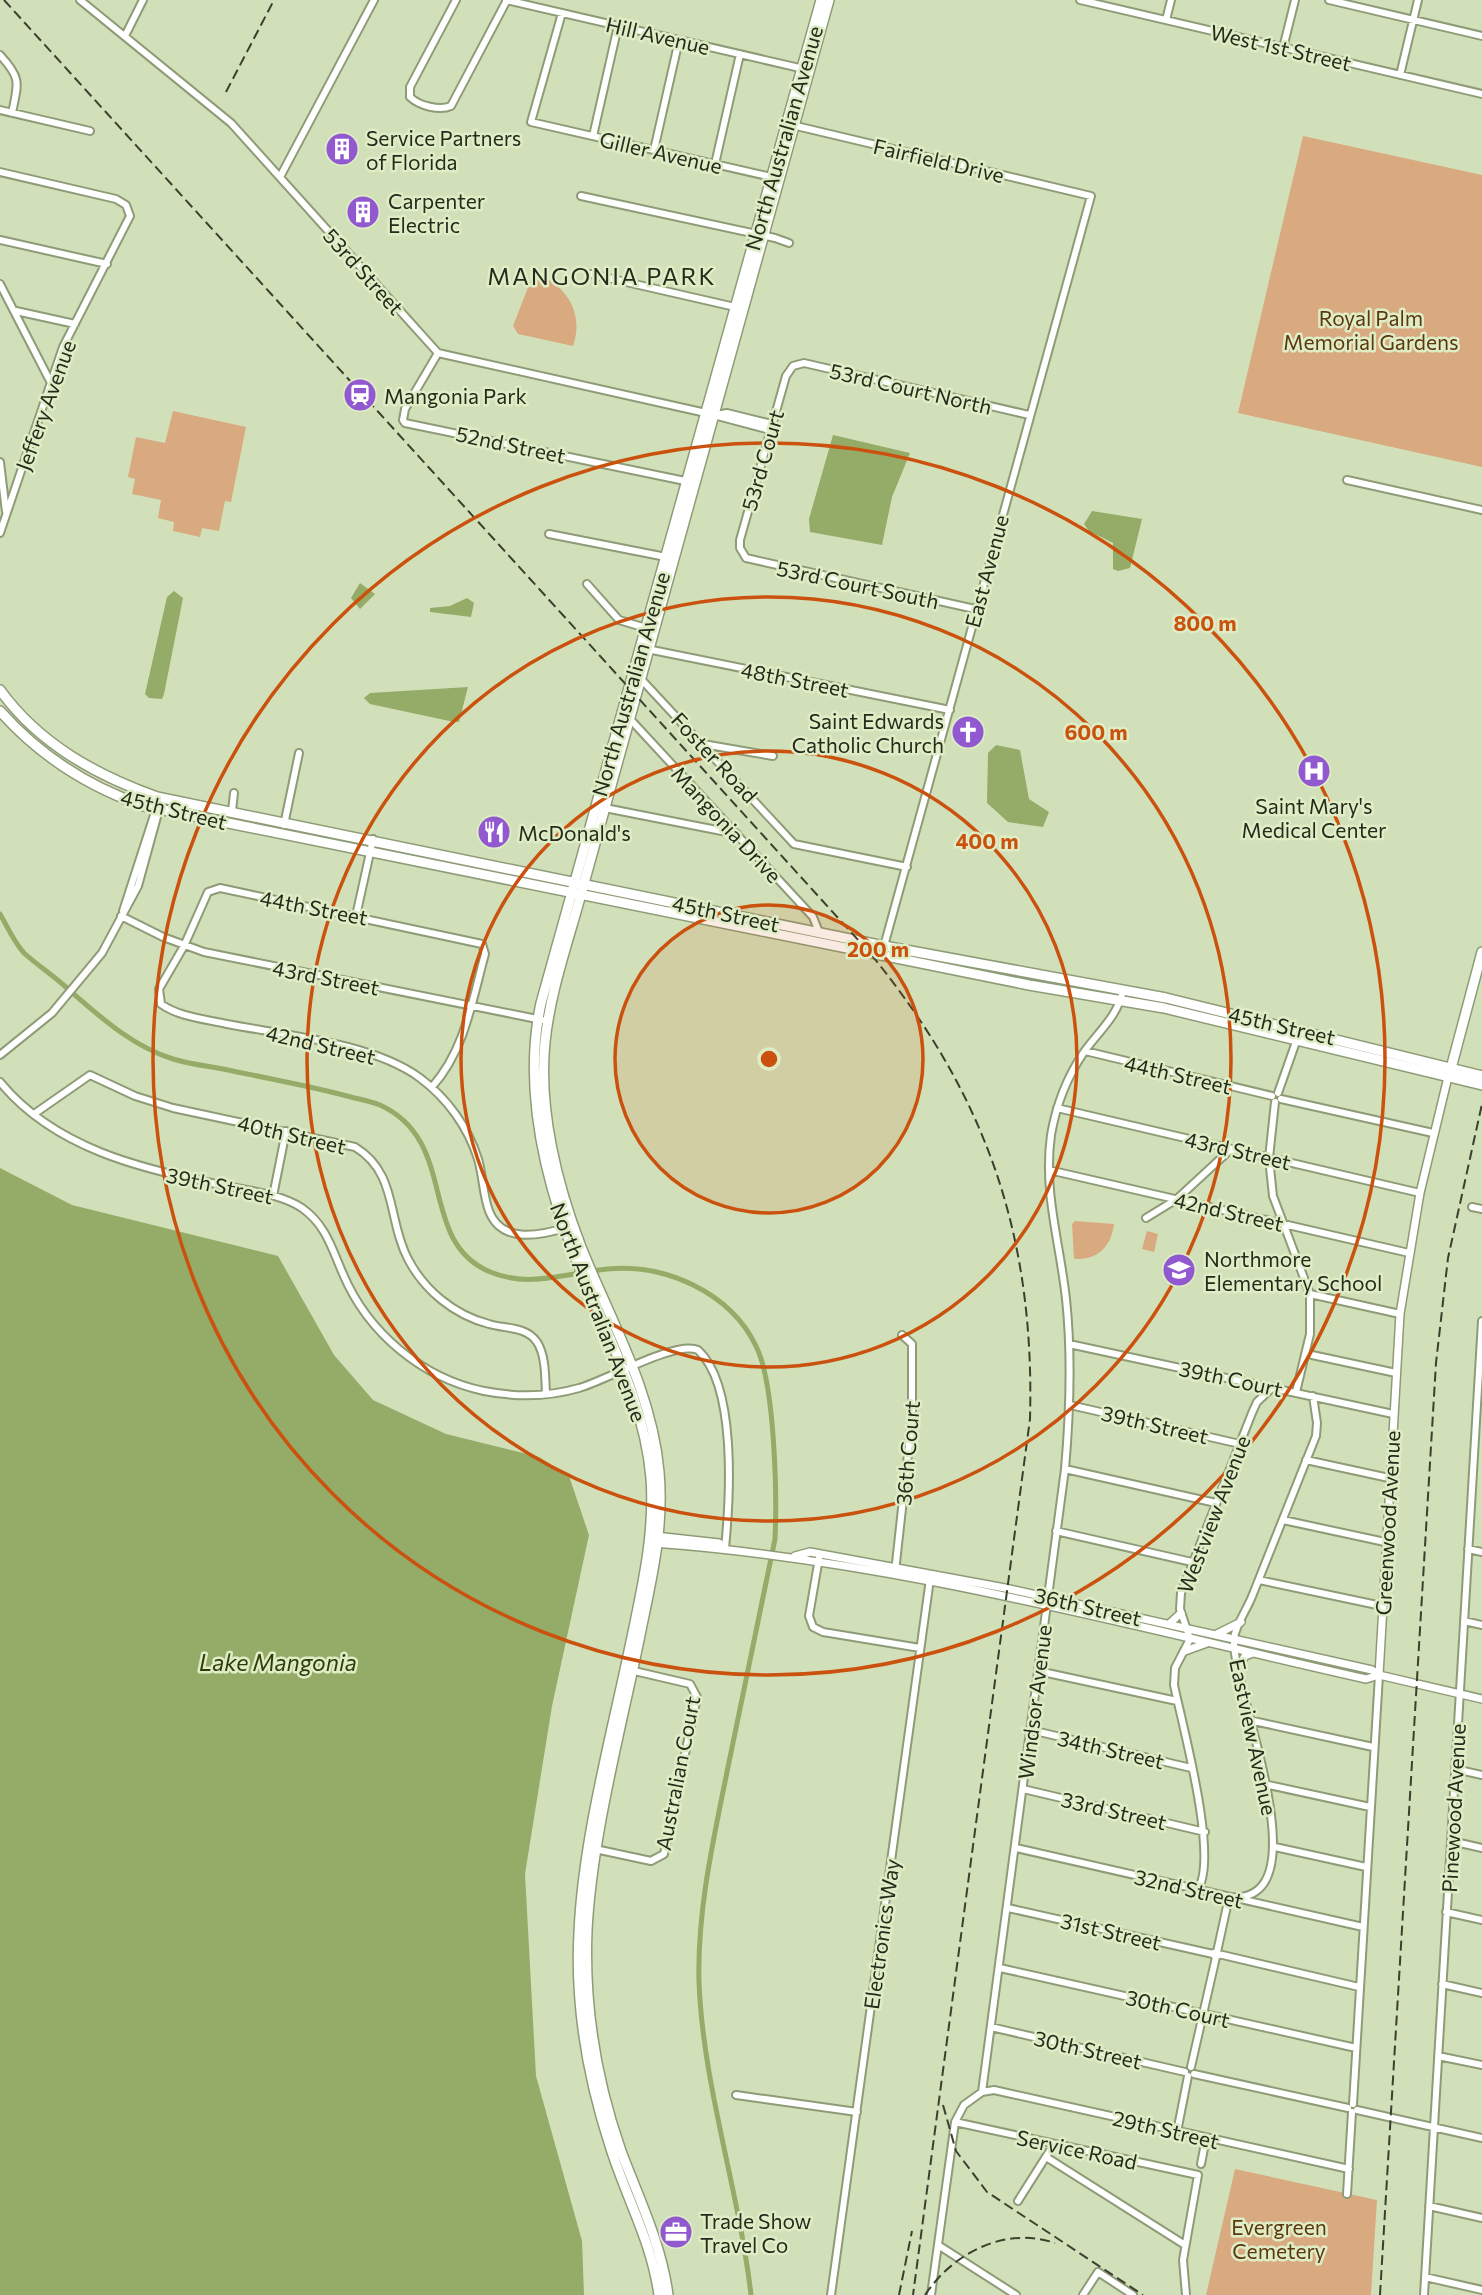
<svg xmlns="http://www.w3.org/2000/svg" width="1482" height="2295" font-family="Commissioner,sans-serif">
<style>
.green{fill:#d9aa80}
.water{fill:#95ab68}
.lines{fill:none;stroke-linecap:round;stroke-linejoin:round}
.canal{stroke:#95ab68;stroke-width:5}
.minor-casing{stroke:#8e9b77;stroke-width:10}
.tertiary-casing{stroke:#8e9b77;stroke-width:10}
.secondary-casing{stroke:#8e9b77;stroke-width:12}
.minor{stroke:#fff;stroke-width:6}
.tertiary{stroke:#fff;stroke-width:7}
.secondary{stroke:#fff;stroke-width:9}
.rail{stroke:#3a402e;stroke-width:2;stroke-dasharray:10 5;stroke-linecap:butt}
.ring{fill:none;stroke:#cb520e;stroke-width:3.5}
.labels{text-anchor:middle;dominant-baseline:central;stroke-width:5;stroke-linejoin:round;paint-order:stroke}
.street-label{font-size:21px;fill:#252a1b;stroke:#dfedc6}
.poi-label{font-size:21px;fill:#252a1b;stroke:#dfedc6;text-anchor:start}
.park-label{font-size:21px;fill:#5c370e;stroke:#dfedc6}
.water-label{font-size:23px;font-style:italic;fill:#2e3c07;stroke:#dfedc6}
.quarter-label{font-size:24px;letter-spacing:2px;fill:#252a1b;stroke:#dfedc6}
.centre{fill:#cb520e;stroke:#dfedc6;stroke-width:3.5}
.ring-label{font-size:21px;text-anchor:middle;font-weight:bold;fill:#cb520e;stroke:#dfedc6;stroke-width:5;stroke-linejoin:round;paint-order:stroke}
</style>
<rect width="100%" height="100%" fill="#d2e0b9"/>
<!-- green -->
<path class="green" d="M1303 136 1482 175V467L1238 413Z
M534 272C565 284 585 312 573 346L518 334 513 326Z
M173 411 246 427 231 502 225 501 219 531 202 528 200 537 173 531 174 522 158 518 161 500 132 494 135 479 128 477 136 437 165 443Z
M1075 1221 1114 1224C1111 1247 1098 1260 1074 1259L1072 1224Z
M1147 1231 1158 1234 1154 1252 1142 1249Z
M1235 2169 1377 2200 1371 2295H1206Z"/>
<!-- water -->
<path class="water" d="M833 435 910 453 892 497 882 545 810 532 809 519Z
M1092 511 1142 519 1130 568 1118 571 1113 569V543L1089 531 1084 524Z
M360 583 375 594 360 609 351 598Z
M174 591 183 598 164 694 162 699 149 698 145 694 167 597Z
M467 598 474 603 471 617 430 612V608L450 606Z
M468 687 459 722H454L370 704 364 698 370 693Z
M996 745 1020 750 1029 799 1049 812 1043 827 1008 822 987 803 988 753Z
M0 1168 72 1205 278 1256 334 1355 373 1400 446 1434 539 1457 569 1476 589 1535 552 1706 525 1874 536 2076 582 2241 584 2295H0Z"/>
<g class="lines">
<!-- canal -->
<path class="canal" d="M0 914C7 926 14 942 24 953 35 963 48 972 60 982 94 1011 128 1045 173 1059 189 1064 207 1066 223 1069 265 1078 306 1085 347 1096 358 1099 370 1101 380 1105 459 1141 417 1239 488 1271 527 1289 567 1273 607 1269 664 1263 730 1292 756 1346 775 1384 777 1495 775 1539 759 1615 744 1691 728 1767 714 1837 697 1910 699 1982 703 2087 739 2190 751 2295"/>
<defs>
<path id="minor" d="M80 0 231 123 438 353 706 413 770 430
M456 0 410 87V97C419 106 440 111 451 106L507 0
M506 0 804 69
M1080 0 1482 94
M1329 0 1482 36
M562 13 531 122 776 178
M1166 20 1171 0
M125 36 143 0
M1283 48 1295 0
M0 55C22 79 18 83 12 113
M1400 75 1418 0
M0 110 90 131
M792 125 1091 196 884 946
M593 136 618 26
M654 150 679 40
M715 164 740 54
M0 172 116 199 126 205 130 216 63 347 0 533
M280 177 374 0
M581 196 775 238 789 243
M0 240 107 264
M591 274 735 307
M0 284 51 383
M16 311 75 324
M438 353 405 409 403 420 405 423 690 482
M716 415 727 413 772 424
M0 462 6 512
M1347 480 1482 510
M549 534 666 557
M587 584 619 620 646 628
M975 609 746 558 740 548V540L786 376 793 366 804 363 1029 415
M647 649 950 710
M640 678 794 844 907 867
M630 719 813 917 819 932
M703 744 773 756
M605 808 737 834
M232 811 234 793
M284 825 299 753
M123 911 156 809
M121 916 163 937 204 952 542 1020
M356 916 373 839
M1085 1051 1272 1096
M0 1055 52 1013 102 953 138 886 157 817V797
M0 1082C54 1148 141 1169 221 1185 248 1191 279 1193 302 1208 326 1225 332 1249 343 1274 368 1333 422 1378 484 1391 515 1397 548 1397 579 1388 605 1381 676 1340 698 1350 737 1386 730 1498 725 1548
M432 1087C465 1050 472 1001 485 954L482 944 220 888 208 892 184 946 159 989 161 1004C179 1017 205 1019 227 1024 284 1035 373 1043 420 1078 447 1098 468 1127 478 1159 483 1176 483 1195 489 1211 502 1245 542 1235 569 1227
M1278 1093 1297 1039
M1281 1099 1433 1133
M1275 1102 1269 1158 1273 1196 1310 1294V1334L1296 1392
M1057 1108 1420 1193
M34 1114 90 1075 135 1096 173 1108 355 1147C398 1173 387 1219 408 1259 424 1290 454 1315 489 1324 505 1329 526 1326 537 1342 546 1356 545 1378 546 1394
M1049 1170 1409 1253
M273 1196 286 1131
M1472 1207 1482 1209
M1146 1218 1177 1199 1231 1149
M1310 1294 1400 1314
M1069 1344 1393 1414
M1312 1355 1396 1373
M1070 1405 1240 1444
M1306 1460 1389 1478
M1065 1469 1216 1503
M1283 1520 1385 1542
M1056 1531 1192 1562
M1468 1549 1482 1552
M819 1558 809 1616 813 1627 823 1632 920 1648
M895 1572 912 1418V1344L902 1335
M1259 1580 1382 1606
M1464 1621 1482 1625
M1038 1671 1177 1701
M1249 1720 1373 1747
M1031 1730 1191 1768
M1455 1769 1482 1775
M1264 1784 1370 1807
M1023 1789 1205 1832
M1451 1841 1482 1848
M1275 1847 1366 1867
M1016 1848 1363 1927
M595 1849 651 1861 664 1854 697 1697 690 1684 630 1670
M1197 1890C1220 1861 1182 1724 1174 1685L1175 1668 1190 1639 1180 1609 1181 1593 1252 1413 1257 1402 1273 1387
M1229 1897C1327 1906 1230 1686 1234 1638 1236 1624 1248 1608 1253 1594 1274 1542 1295 1489 1316 1436L1317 1423 1313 1396
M1008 1908 1213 1954
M1446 1912 1482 1920
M1217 1952 1229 1897
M1219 1955 1215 1957 1214 1953 1359 1987
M1000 1968 1356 2048
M1442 1984 1482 1993
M991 2027 1185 2072
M1438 2056 1482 2065
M1191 2067 1216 1957
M1194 2074 1348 2108
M982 2092 994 2090 1349 2169
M736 2095 857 2112
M1353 2104 1379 1675
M1357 2110 1482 2138
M955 2122 1198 2175 1183 2260 1186 2295
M1177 2132 1188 2076
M1046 2157 1185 2245
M1201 2164 1206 2138
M1347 2194 1352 2112
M1018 2201 1054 2144
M1429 2206 1482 2218
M938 2245 1016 2295
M1425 2277 1482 2290
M831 2295 930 1579
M931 2295 955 2122 964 2105 982 2092 1065 1469C1070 1412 1072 1355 1066 1299 1060 1243 1043 1192 1051 1135 1056 1106 1067 1077 1084 1052 1099 1031 1118 1016 1123 990
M1083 2295 1098 2272 1133 2295
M1424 2295 1482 1321"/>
<path id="tertiary" d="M655 1536 719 1543 725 1548
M653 1543C894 1560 1130 1626 1366 1679L1379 1675
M795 1556 810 1552 1005 1588 1372 1670 1379 1675 1482 1699
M1169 1624 1181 1613
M1217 1634 1241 1622
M1185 1651 1207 1643
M1239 1666 1245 1656 1253 1653
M1379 1675 1400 1314 1420 1193 1448 1077"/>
<path id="secondary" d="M0 690C39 744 96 775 157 797L884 946 1166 998 1482 1076
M0 711C39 755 89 787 144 806L1029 985 1164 1008 1482 1085
M1450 1072 1482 952
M659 2295C652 2243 627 2199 611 2149 588 2079 575 2007 579 1933 583 1838 613 1730 632 1637 643 1584 655 1532 651 1478 645 1407 613 1347 586 1283 549 1197 521 1096 541 1003L821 0
M668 2295C661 2243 639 2199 621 2151 596 2080 584 2004 587 1930 592 1834 622 1725 641 1630 652 1577 664 1527 659 1472 652 1391 611 1322 581 1247 557 1185 538 1109 545 1042 550 992 568 942 581 894L829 0"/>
</defs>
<!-- minor casing -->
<use href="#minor" class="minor-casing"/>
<!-- tertiary casing -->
<use href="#tertiary" class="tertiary-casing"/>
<!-- secondary casing -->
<use href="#secondary" class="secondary-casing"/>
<!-- minor -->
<use href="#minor" class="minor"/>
<!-- tertiary -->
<use href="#tertiary" class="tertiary"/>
<!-- secondary -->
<use href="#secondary" class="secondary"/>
<!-- rail -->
<path class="rail" d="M4 0 869 952C986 1094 1035 1235 1030 1419L913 2295
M226 92 274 0
M943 2105 956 2151 987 2192 1143 2295
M899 2295 912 2231
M925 2295C953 2253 1005 2226 1055 2243
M1380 2295 1436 1363 1448 1258 1482 1104"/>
</g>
<!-- distance rings -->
<circle cx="769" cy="1059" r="154" fill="#cb520e" fill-opacity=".12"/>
<g class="ring">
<circle cx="769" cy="1059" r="154"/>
<circle cx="769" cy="1059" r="308"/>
<circle cx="769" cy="1059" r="462"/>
<circle cx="769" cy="1059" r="616"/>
</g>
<!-- icons -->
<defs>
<symbol id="building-disc" viewBox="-11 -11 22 22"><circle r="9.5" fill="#9258d0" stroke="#dfedc6"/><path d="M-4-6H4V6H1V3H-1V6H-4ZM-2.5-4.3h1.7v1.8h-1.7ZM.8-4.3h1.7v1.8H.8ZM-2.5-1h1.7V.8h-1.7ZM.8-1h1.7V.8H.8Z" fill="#fff"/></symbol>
<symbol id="station-disc" viewBox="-11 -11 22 22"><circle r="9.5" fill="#9258d0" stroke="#dfedc6"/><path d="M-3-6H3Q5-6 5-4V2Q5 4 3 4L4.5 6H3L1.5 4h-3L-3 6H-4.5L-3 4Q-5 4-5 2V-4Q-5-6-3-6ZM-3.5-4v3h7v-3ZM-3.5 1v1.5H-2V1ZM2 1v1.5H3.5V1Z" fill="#fff"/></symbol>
<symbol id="church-disc" viewBox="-11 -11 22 22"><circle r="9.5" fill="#9258d0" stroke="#dfedc6"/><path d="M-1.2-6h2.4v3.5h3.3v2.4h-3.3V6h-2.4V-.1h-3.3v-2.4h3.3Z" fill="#fff"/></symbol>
<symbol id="hospital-disc" viewBox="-11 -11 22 22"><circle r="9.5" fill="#9258d0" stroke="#dfedc6"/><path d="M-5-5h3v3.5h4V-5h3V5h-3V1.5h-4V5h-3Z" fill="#fff"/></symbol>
<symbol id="restaurant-disc" viewBox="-11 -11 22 22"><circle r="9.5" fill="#9258d0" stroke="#dfedc6"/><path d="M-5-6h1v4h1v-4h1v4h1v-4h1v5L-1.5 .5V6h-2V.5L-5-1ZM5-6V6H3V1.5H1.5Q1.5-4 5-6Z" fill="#fff"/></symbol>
<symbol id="school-disc" viewBox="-11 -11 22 22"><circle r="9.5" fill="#9258d0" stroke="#dfedc6"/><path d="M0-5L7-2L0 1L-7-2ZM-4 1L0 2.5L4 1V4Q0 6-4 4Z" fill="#fff"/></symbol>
<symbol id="office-disc" viewBox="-11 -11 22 22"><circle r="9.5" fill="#9258d0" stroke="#dfedc6"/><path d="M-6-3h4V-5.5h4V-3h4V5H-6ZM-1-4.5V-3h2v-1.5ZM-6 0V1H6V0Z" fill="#fff"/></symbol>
</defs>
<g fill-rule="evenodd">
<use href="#building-disc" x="323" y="130" width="38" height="38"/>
<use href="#building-disc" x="344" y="193" width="38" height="38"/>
<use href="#station-disc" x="341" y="376" width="38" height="38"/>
<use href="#church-disc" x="949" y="713" width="38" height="38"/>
<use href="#hospital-disc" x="1295" y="752" width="38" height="38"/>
<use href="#restaurant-disc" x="475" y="813" width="38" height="38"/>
<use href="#school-disc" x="1160" y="1251" width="38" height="38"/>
<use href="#office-disc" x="657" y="2213" width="38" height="38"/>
</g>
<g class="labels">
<!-- street labels -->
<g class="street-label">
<text transform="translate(658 35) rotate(13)">Hill Avenue</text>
<text transform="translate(1281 47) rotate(13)">West 1st Street</text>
<text transform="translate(783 138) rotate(-74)">North Australian Avenue</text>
<text transform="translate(661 152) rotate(13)">Giller Avenue</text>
<text transform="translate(939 160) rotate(13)">Fairfield Drive</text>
<text transform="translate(364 271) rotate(48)">53rd Street</text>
<text transform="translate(911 388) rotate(13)">53rd Court North</text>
<text transform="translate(45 405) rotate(-70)">Jeffery Avenue</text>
<text transform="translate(511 444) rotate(12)">52nd Street</text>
<text transform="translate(762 460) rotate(-74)">53rd Court</text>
<text transform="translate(986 571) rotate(-75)">East Avenue</text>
<text transform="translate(858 584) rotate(12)">53rd Court South</text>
<text transform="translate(795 679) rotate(11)">48th Street</text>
<text transform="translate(630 684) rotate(-74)">North Australian Avenue</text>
<text transform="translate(715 757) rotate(47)">Foster Road</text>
<text transform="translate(174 809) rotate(14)">45th Street</text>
<text transform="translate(727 824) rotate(47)">Mangonia Drive</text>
<text transform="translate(314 907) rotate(11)">44th Street</text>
<text transform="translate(726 913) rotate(12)">45th Street</text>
<text transform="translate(326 977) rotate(11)">43rd Street</text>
<text transform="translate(1282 1025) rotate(13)">45th Street</text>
<text transform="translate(321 1044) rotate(13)">42nd Street</text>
<text transform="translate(1178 1074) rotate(13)">44th Street</text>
<text transform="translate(292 1134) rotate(13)">40th Street</text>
<text transform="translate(1238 1150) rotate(13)">43rd Street</text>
<text transform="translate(220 1185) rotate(12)">39th Street</text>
<text transform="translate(1229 1211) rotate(13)">42nd Street</text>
<text transform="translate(599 1312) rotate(69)">North Australian Avenue</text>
<text transform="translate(1231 1378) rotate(12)">39th Court</text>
<text transform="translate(1155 1424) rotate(13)">39th Street</text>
<text transform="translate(907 1453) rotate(-85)">36th Court</text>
<text transform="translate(1213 1514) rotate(-69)">Westview Avenue</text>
<text transform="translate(1387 1523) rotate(-87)">Greenwood Avenue</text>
<text transform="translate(1088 1606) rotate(13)">36th Street</text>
<text transform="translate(1034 1702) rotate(-83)">Windsor Avenue</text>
<text transform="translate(1254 1737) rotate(78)">Eastview Avenue</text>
<text transform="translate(1111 1749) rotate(13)">34th Street</text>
<text transform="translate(677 1773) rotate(-79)">Australian Court</text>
<text transform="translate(1453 1808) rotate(-87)">Pinewood Avenue</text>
<text transform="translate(1114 1810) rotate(13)">33rd Street</text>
<text transform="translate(1189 1888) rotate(13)">32nd Street</text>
<text transform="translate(1111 1931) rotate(13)">31st Street</text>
<text transform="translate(881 1934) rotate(-82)">Electronics Way</text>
<text transform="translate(1178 2008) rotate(13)">30th Court</text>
<text transform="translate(1088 2049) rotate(13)">30th Street</text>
<text transform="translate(1166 2129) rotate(13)">29th Street</text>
<text transform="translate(1077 2149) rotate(12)">Service Road</text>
</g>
<!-- poi labels -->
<g class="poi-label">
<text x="366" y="137">Service Partners<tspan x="366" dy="24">of Florida</tspan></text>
<text x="388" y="200">Carpenter<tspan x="388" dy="24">Electric</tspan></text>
<text x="384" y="395">Mangonia Park</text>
<text x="944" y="720" text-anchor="end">Saint Edwards<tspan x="944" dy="24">Catholic Church</tspan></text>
<text x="1314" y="805" text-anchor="middle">Saint Mary's<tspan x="1314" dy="24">Medical Center</tspan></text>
<text x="518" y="832">McDonald's</text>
<text x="1204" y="1258">Northmore<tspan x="1204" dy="24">Elementary School</tspan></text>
<text x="700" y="2220">Trade Show<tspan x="700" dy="24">Travel Co</tspan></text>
</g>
<!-- park labels -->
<g class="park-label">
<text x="1371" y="317">Royal Palm<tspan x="1371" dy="24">Memorial Gardens</tspan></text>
<text x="1279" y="2226">Evergreen<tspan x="1279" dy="24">Cemetery</tspan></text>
</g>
<!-- water labels -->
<g class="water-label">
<text x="278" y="1662">Lake Mangonia</text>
</g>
<!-- quarter labels -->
<g class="quarter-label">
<text x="602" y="275">MANGONIA PARK</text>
</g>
</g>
<circle cx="769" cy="1059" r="10" class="centre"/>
<g class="ring-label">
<text x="1205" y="631">800 m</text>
<text x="1096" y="740">600 m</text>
<text x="987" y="849">400 m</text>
<text x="878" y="957">200 m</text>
</g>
</svg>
